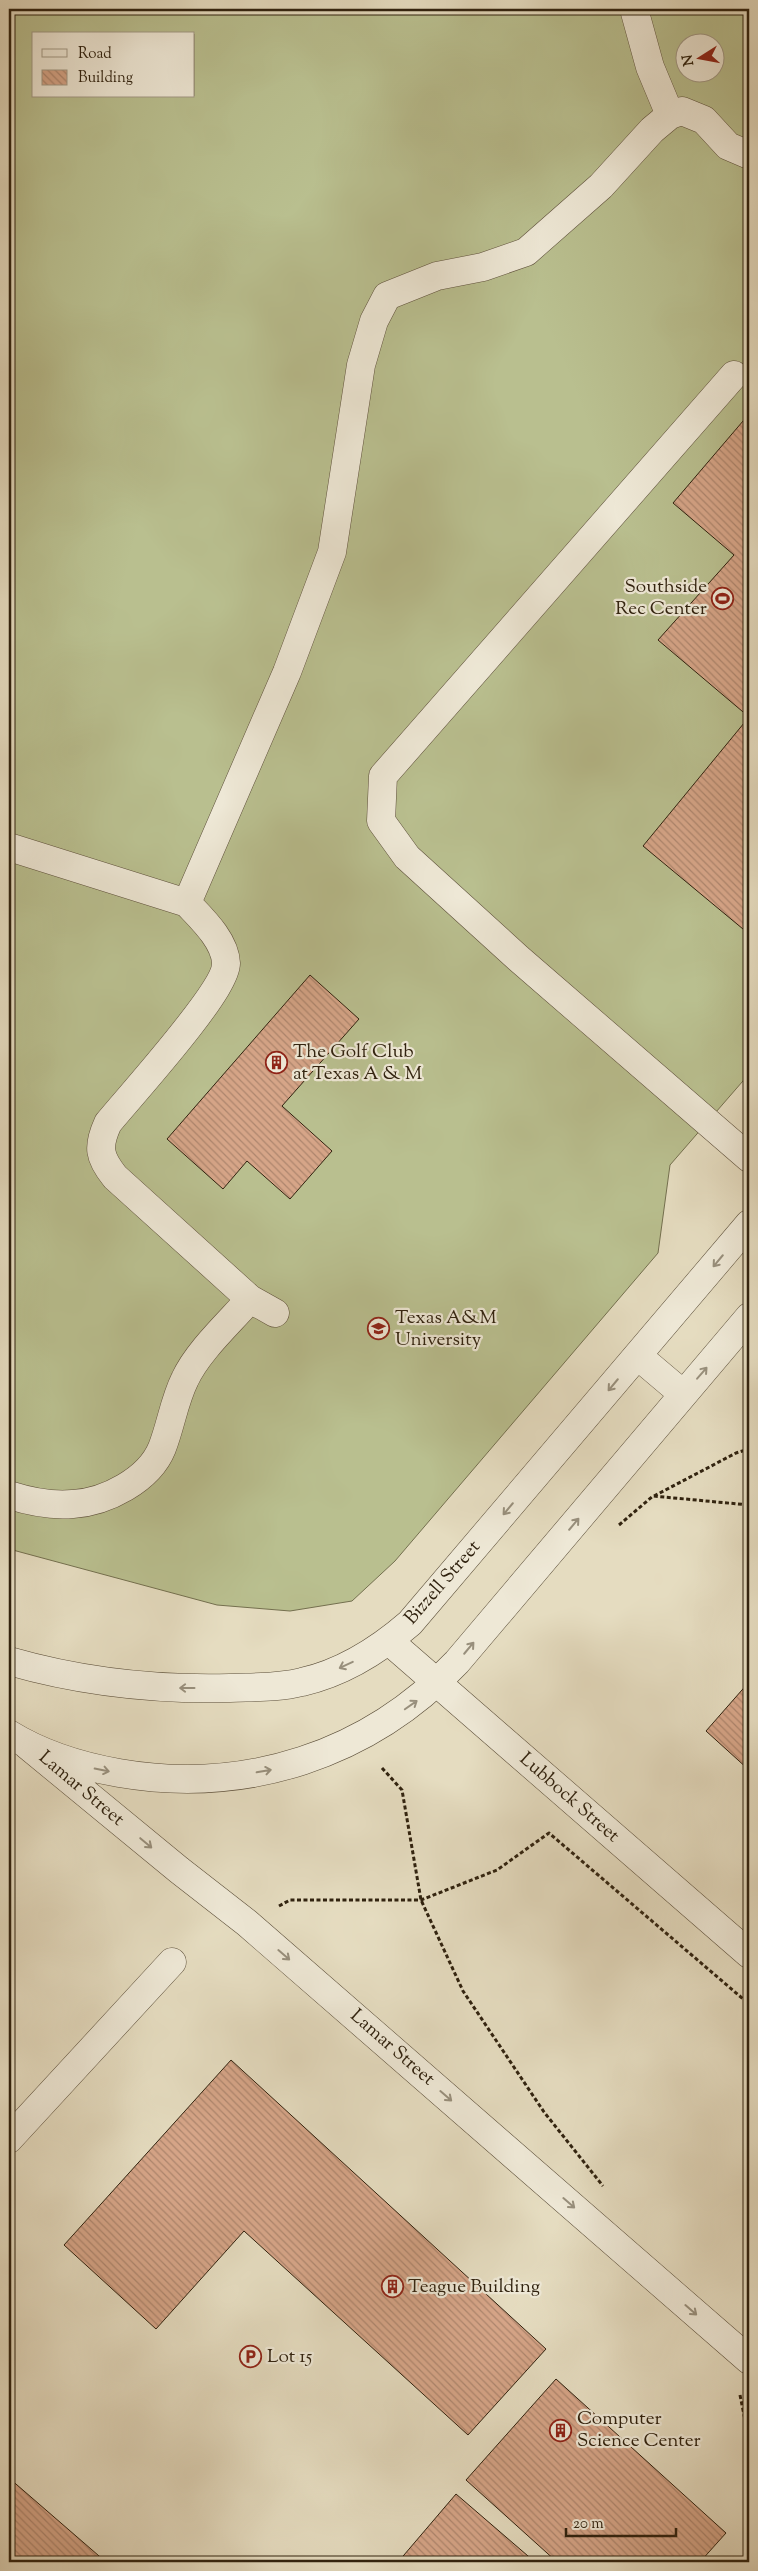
<svg xmlns="http://www.w3.org/2000/svg" width="758" height="2571" font-family="'Sorts Mill Goudy',serif">
<style>
.grass{fill:#b9bf8f;stroke:#74704f;fill-rule:evenodd}
.building{fill:url(#building-back-hatch);stroke:#30220f}
.lines{fill:none;stroke-linecap:round;stroke-linejoin:round}
.minor-casing{stroke:#5d503b;stroke-width:29}
.path{stroke:#30220f;stroke-width:3;stroke-dasharray:4 2.5;stroke-linecap:butt}
.minor{stroke:#eee8d6;stroke-width:28}
.oneway{stroke:#988f7c}
.labels{text-anchor:middle;dominant-baseline:central;stroke-width:4.5;stroke-linejoin:round;paint-order:stroke}
.poi-label{font-size:19px;fill:#30220f;stroke:#eee8d6;text-anchor:start}
.street-label{font-size:19px;fill:#30220f;stroke:#eee8d6}
</style>
<defs>
<pattern id="building-back-hatch" width="6" height="6" patternUnits="userSpaceOnUse" patternTransform="scale(1.25)"><rect width="6" height="6" fill="#d6a588"/><path d="M-1 5l2 2M0 0l6 6M5-1l2 2" fill="none" stroke="#ae866e"/></pattern>
</defs>
<rect width="100%" height="100%" fill="#e5dcc0"/>
<filter id="stains"><feTurbulence type="fractalNoise" baseFrequency=".004" numOctaves="4"/><feColorMatrix values="0 0 0 0 .2 0 0 0 0 .09 0 0 0 0 .02 0 0 0 .5 -.17"/></filter>
<radialGradient id="worn" r=".72"><stop offset=".6" stop-color="#630" stop-opacity="0"/><stop offset="1" stop-color="#630" stop-opacity=".3"/></radialGradient>
<!-- grass -->
<path class="grass" d="M9 9H749V1074L670 1165 658 1253 395 1561 352 1601 290 1611 217 1605 9 1549ZM34 34H194V96H34ZM686 42H716V72H686Z"/>
<!-- building -->
<path class="building" d="M749 414V717L658 640 734 555 673 503Z
M749 717V934L643 846Z
M310 975 359 1019 282 1106 332 1151 290 1199 247 1161 223 1189 167 1139Z
M749 1682V1770L706 1731Z
M231 2060 546 2349 468 2435 244 2231 156 2329 64 2245Z
M556 2379 726 2533 700 2562H557L466 2480Z
M9 2478 106 2562H9Z
M456 2494 535 2562H398Z"/>
<g class="lines">
<defs>
<path id="minor" d="M634 9 650 67 670 115
M734 375 383 776 381 821 407 857 518 958 749 1158
M9 847 187 903
M250 1299 275 1313
M638 1356 683 1394
M9 1495C28 1501 53 1506 73 1504 106 1502 149 1480 162 1448 171 1425 174 1401 185 1379 198 1351 229 1323 250 1299L115 1177C99 1157 97 1147 108 1123 130 1096 227 990 226 963 225 940 201 918 187 903L287 672 332 552 361 365 374 321 387 296 437 276 483 267 526 252 601 186 652 130 670 115 682 111 704 120 728 146 749 155
M389 1641 749 1954
M9 1661C82 1682 154 1690 230 1688 254 1687 278 1688 302 1682 342 1673 380 1649 410 1623L749 1224
M9 1734C43 1755 79 1766 119 1773 246 1795 369 1755 457 1662L749 1317
M27 1745 179 1870 247 1923 749 2360
M9 2139 172 1962"/>
</defs>
<!-- minor casing -->
<use href="#minor" class="minor-casing"/>
<!-- path -->
<path class="path" d="M654 1496 736 1453 749 1449
M619 1525 653 1496 749 1505
M382 1768 402 1790 421 1900 463 1991 544 2112 603 2186
M279 1906 290 1900H421L497 1870 549 1833 749 2004
M740 2395 749 2440
M749 2528 747 2542 749 2551"/>
<!-- minor -->
<use href="#minor" class="minor"/>
</g>
<!-- one-way arrows -->
<defs><path id="oneway-shaft" d="M-6 0H5M1.5-3L5.5 0L1.5 3" fill="none" stroke-width="1.6" stroke-linecap="round" stroke-linejoin="round" transform="scale(1.25)"/></defs>
<g class="oneway">
<use href="#oneway-shaft" transform="translate(718 1261) rotate(130)"/>
<use href="#oneway-shaft" transform="translate(702 1373) rotate(-49)"/>
<use href="#oneway-shaft" transform="translate(613 1385) rotate(130)"/>
<use href="#oneway-shaft" transform="translate(508 1509) rotate(130)"/>
<use href="#oneway-shaft" transform="translate(574 1524) rotate(-50)"/>
<use href="#oneway-shaft" transform="translate(469 1648) rotate(-50)"/>
<use href="#oneway-shaft" transform="translate(346 1665) rotate(155)"/>
<use href="#oneway-shaft" transform="translate(187 1688) rotate(-180)"/>
<use href="#oneway-shaft" transform="translate(411 1705) rotate(-35)"/>
<use href="#oneway-shaft" transform="translate(102 1770) rotate(11)"/>
<use href="#oneway-shaft" transform="translate(264 1771) rotate(-10)"/>
<use href="#oneway-shaft" transform="translate(146 1843) rotate(40)"/>
<use href="#oneway-shaft" transform="translate(284 1955) rotate(41)"/>
<use href="#oneway-shaft" transform="translate(446 2096) rotate(41)"/>
<use href="#oneway-shaft" transform="translate(569 2203) rotate(41)"/>
<use href="#oneway-shaft" transform="translate(691 2310) rotate(41)"/>
</g>
<!-- icons -->
<defs>
<symbol id="stadium-ring" viewBox="-11 -11 22 22"><circle r="9.5" fill="#eee8d6" stroke="#8f2418" stroke-width="1.5"/><path d="M0-5a6.5 5 0 1 0 0 10a6.5 5 0 1 0 0-10ZM-3.5-1.8h7v3.6h-7Z" fill="#8f2418"/></symbol>
<symbol id="building-ring" viewBox="-11 -11 22 22"><circle r="9.5" fill="#eee8d6" stroke="#8f2418" stroke-width="1.5"/><path d="M-4-6H4V6H1V3H-1V6H-4ZM-2.5-4.3h1.7v1.8h-1.7ZM.8-4.3h1.7v1.8H.8ZM-2.5-1h1.7V.8h-1.7ZM.8-1h1.7V.8H.8Z" fill="#8f2418"/></symbol>
<symbol id="university-ring" viewBox="-11 -11 22 22"><circle r="9.5" fill="#eee8d6" stroke="#8f2418" stroke-width="1.5"/><path d="M0-5L7-2L0 1L-7-2ZM-4 1L0 2.5L4 1V4Q0 6-4 4Z" fill="#8f2418"/></symbol>
<symbol id="parking-ring" viewBox="-11 -11 22 22"><circle r="9.5" fill="#eee8d6" stroke="#8f2418" stroke-width="1.5"/><path d="M-3.5-5.5H1a3.5 3.5 0 0 1 0 7H-1V5.5H-3.5ZM-1-3.4V-.6H.8a1.4 1.4 0 0 0 0-2.8Z" fill="#8f2418"/></symbol>
</defs>
<g fill-rule="evenodd">
<use href="#stadium-ring" x="710" y="586" width="25" height="25"/>
<use href="#building-ring" x="264" y="1050" width="25" height="25"/>
<use href="#university-ring" x="366" y="1316" width="25" height="25"/>
<use href="#building-ring" x="380" y="2274" width="25" height="25"/>
<use href="#parking-ring" x="238" y="2344" width="25" height="25"/>
<use href="#building-ring" x="548" y="2418" width="25" height="25"/>
</g>
<g class="labels">
<!-- poi labels -->
<g class="poi-label">
<text x="707" y="587" text-anchor="end">Southside<tspan x="707" dy="22">Rec Center</tspan></text>
<text x="293" y="1052">The Golf Club<tspan x="293" dy="22">at Texas A &amp; M</tspan></text>
<text x="395" y="1318">Texas A&amp;M<tspan x="395" dy="22">University</tspan></text>
<text x="408" y="2287">Teague Building</text>
<text x="267" y="2357">Lot 15</text>
<text x="577" y="2419">Computer<tspan x="577" dy="22">Science Center</tspan></text>
</g>
<!-- street labels -->
<g class="street-label">
<text transform="translate(443 1583) rotate(-49)">Bizzell Street</text>
<text transform="translate(81 1789) rotate(40)">Lamar Street</text>
<text transform="translate(569 1798) rotate(41)">Lubbock Street</text>
<text transform="translate(392 2048) rotate(41)">Lamar Street</text>
</g>
</g>
<!-- margin -->
<rect width="758" height="2571" fill="none" stroke="#e5dcc0" stroke-width="30"/>
<rect x="10" y="10" width="738" height="2551" fill="none" stroke="#30220f" stroke-width="2.5"/>
<rect x="15" y="15" width="728" height="2541" fill="none" stroke="#30220f"/>
<!-- legend -->
<rect x="32" y="32" width="162" height="65" fill="#eee8d6" stroke="#a29986"/>
<rect x="42" y="49" width="25" height="8" fill="#eee8d6" stroke="#a29986"/>
<text x="78" y="58" font-size="15" fill="#30220f">Road</text>
<rect x="42" y="70" width="25" height="15" fill="url(#building-back-hatch)" stroke="#a29986"/>
<text x="78" y="82" font-size="15" fill="#30220f">Building</text>
<!-- north arrow -->
<g transform="translate(700 58) rotate(259)"><circle r="24" fill="#eee8d6" stroke="#a29986"/>
<path d="M0-4L9 19L0 12L-9 19Z" fill="#8f2418"/>
<text y="-8" font-size="14" font-weight="bold" text-anchor="middle" fill="#30220f">N</text>
</g>
<!-- scale -->
<path d="M566 2528v8h110v-8" fill="none" stroke="#30220f" stroke-width="2.5"/>
<text x="573" y="2528" font-size="15" fill="#30220f" stroke="#eee8d6" stroke-width="4" paint-order="stroke">20 m</text>
<rect width="100%" height="100%" filter="url(#stains)"/>
<rect width="100%" height="100%" fill="url(#worn)"/>
</svg>
